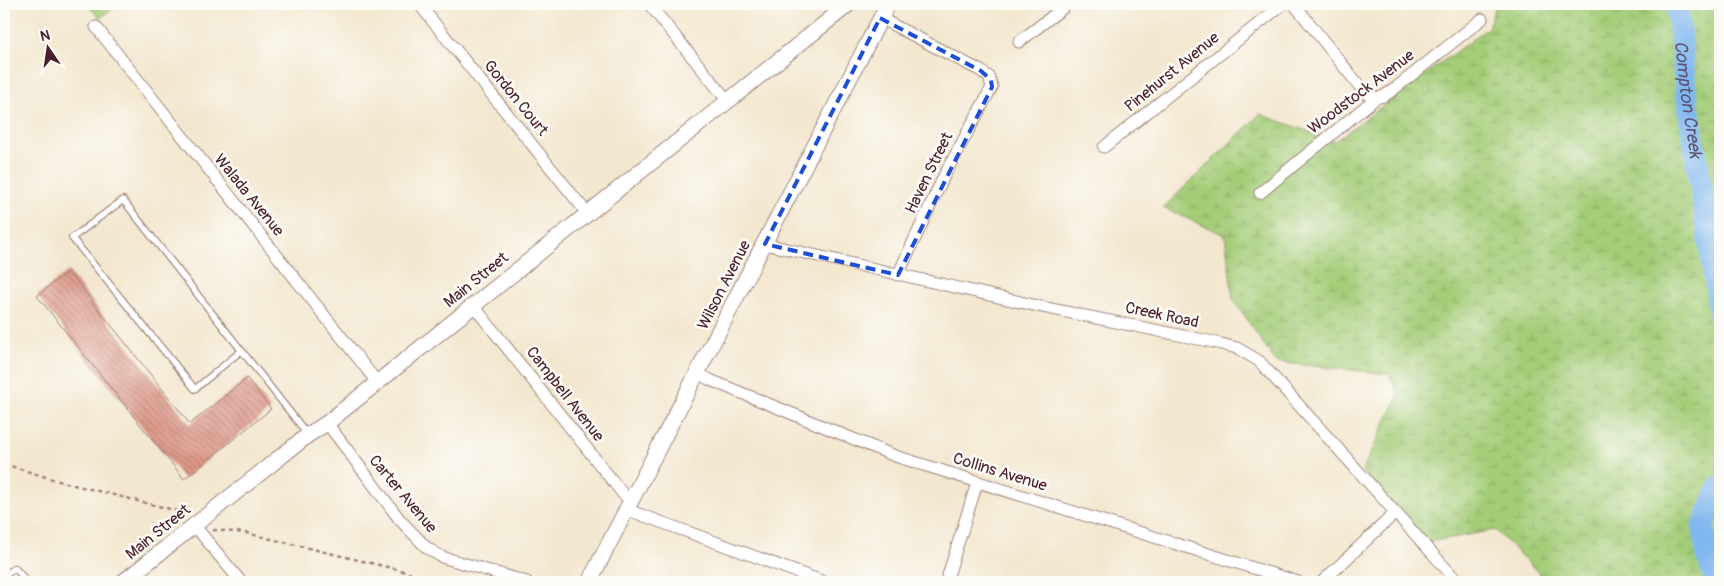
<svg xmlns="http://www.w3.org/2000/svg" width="1724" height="586" font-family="Pangolin,sans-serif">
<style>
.wetland{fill:url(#wetland-marsh);stroke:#777652}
.park{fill:url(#park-dots);stroke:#777652}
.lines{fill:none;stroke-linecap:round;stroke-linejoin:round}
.river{stroke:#80b8f0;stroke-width:22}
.building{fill:url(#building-back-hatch)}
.lane-casing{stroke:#9e837d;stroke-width:8}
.street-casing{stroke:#9e837d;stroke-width:13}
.secondary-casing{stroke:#9e837d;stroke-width:17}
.path{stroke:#9e837d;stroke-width:2.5;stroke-dasharray:4 4;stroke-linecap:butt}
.lane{stroke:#fff;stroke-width:5.5}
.street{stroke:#fff;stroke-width:11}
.secondary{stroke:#fff;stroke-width:15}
.marked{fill:none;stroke:#1d4ed8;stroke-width:4;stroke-dasharray:10 6;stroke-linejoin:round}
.labels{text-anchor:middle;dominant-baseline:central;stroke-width:5;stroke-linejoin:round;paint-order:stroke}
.street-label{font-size:16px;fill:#4a1f2b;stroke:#fdfcf7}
.water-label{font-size:18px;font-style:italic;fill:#5d5570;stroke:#fdfcf7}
</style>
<defs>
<pattern id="wetland-marsh" width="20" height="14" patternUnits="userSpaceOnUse" patternTransform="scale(1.25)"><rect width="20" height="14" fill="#a4cd78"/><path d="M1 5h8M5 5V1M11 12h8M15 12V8" fill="none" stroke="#8fb068"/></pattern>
<pattern id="park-dots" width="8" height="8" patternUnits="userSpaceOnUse" patternTransform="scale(1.25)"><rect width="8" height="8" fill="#a4cd78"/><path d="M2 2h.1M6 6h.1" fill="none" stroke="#8fb068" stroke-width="1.8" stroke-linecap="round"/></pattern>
<pattern id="building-back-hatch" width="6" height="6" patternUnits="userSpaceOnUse" patternTransform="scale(1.25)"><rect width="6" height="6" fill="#dd9989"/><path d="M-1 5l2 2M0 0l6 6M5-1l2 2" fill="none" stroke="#b57c70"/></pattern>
</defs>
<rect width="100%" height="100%" fill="#fdfcf7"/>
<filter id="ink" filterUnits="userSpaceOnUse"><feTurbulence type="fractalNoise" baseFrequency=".02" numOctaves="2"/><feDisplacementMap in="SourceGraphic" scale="10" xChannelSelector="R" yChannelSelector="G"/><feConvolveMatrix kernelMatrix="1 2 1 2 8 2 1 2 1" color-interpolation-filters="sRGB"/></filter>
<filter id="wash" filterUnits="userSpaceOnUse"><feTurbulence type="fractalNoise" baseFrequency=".0096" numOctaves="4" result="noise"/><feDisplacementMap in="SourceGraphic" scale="20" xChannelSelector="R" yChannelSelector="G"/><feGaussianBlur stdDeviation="1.12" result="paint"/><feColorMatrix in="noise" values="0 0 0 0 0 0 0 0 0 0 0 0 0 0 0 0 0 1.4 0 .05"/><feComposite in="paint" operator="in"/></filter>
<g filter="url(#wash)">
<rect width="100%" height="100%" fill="#f3e7cf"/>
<!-- wetland -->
<path class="wetland" d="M1496 4H1720V582H1548L1495 530 1428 542 1362 471 1399 395 1389 374 1276 362 1233 299 1225 235 1163 208 1260 114 1335 141 1488 28Z"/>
<!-- park -->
<path class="park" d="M90 4H119L100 18 89 6Z"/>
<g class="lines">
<!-- river -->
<g class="river">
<path id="s1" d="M1677 4 1686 91 1720 314"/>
<path d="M1716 582 1708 559 1703 526 1720 486"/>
</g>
</g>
<g id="blocks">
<!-- building -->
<path class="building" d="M68 271 190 424 247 378 271 409 184 479 37 296Z"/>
</g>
</g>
<g filter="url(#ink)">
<use href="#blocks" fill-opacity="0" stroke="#9e837d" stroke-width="1"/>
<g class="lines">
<defs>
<path id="lane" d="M241 351 195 389 72 238 123 200 308 435
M4 576 15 568 27 582"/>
<path id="street" d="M419 4 587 213
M649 4 727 100
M1294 4 1365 93 1376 98
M880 18 981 71 989 77 992 87 944 176 898 275
M96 27 377 382
M1019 42 1068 4
M1104 147 1283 4
M1260 193 1376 98 1384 96 1393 90 1482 19
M765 244 1042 307 1213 342 1237 348 1259 361 1458 582
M473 305 623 494 632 502
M698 373 710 380 895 456 1298 582
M327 423 400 520 427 548 442 557 527 582
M628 510 824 582
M194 525 241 582
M946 582 977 483
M1322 582 1395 513"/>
<path id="secondary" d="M123 582 308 435 327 423 849 4
M589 582 888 4"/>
</defs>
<!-- lane casing -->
<use href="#lane" class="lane-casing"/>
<!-- street casing -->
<use href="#street" class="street-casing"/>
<!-- secondary casing -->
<use href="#secondary" class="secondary-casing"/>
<!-- path -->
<path class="path" d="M4 464 62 482 178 511 187 516
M213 530 246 533 400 570 433 582"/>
<!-- lane -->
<use href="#lane" class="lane"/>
<!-- street -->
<use href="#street" class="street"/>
<!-- secondary -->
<use href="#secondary" class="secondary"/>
</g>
</g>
<!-- marked area -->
<path class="marked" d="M880 18 981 71 991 80 992 87 898 275 765 244Z"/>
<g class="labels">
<!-- street labels -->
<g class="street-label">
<text transform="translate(1172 72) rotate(-39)">Pinehurst Avenue</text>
<text transform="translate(1361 92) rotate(-37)">Woodstock Avenue</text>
<text transform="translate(516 98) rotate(51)">Gordon Court</text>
<text transform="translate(929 173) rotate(-64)">Haven Street</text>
<text transform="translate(249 195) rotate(51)">Walada Avenue</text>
<text transform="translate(476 280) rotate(-39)">Main Street</text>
<text transform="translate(724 285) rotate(-63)">Wilson Avenue</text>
<text transform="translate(1162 315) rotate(12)">Creek Road</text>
<text transform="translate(565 394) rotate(52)">Campbell Avenue</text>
<text transform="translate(1000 472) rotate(17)">Collins Avenue</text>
<text transform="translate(403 494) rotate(50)">Carter Avenue</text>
<text transform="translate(158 532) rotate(-39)">Main Street</text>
</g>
<!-- water labels -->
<g class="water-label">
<text stroke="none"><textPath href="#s1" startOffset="96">Compton Creek</textPath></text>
</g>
</g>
<!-- margin -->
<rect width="1724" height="586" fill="none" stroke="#fdfcf7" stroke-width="20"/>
<!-- north arrow -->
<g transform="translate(48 48) rotate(347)" stroke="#fdfcf7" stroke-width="4" paint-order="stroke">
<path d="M0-4L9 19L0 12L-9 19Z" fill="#4a1f2b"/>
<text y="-8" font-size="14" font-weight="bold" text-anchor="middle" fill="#4a1f2b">N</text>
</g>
</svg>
